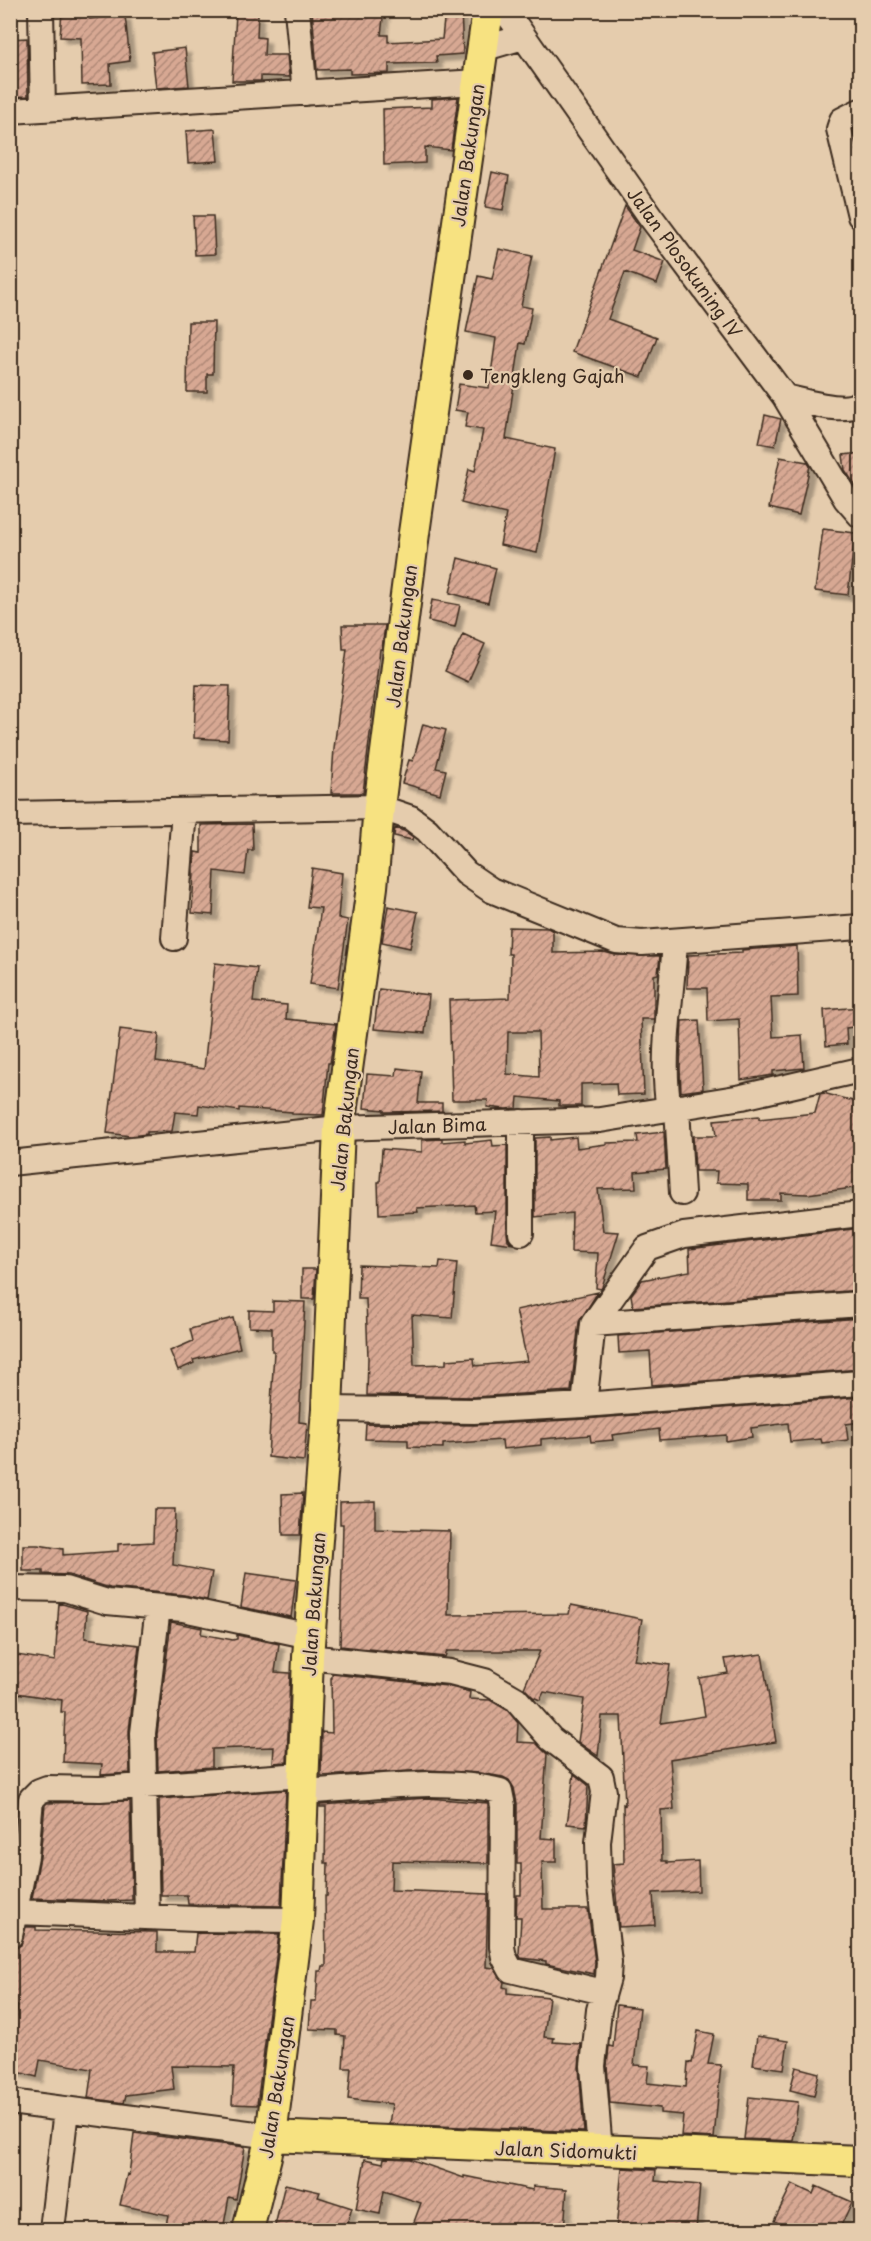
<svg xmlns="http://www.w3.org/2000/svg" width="871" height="2241" font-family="'Playpen Sans',sans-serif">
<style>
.building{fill:url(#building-hatch);stroke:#3b2a1e;stroke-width:1.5;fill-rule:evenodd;filter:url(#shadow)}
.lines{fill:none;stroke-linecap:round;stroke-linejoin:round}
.minor-casing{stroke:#3b2a1e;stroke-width:28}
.major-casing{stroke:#3b2a1e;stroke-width:34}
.minor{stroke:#e5ccad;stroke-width:24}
.major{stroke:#f7e281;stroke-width:30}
.poi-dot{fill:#3b2a1e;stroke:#e5ccad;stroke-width:2}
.labels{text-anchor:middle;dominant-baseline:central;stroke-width:4.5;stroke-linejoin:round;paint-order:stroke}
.street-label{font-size:18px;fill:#3b2a1e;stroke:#e5ccad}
.poi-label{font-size:18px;fill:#3b2a1e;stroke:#e5ccad;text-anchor:start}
</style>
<defs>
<pattern id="building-hatch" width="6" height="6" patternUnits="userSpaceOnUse" patternTransform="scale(1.5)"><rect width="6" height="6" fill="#d7a893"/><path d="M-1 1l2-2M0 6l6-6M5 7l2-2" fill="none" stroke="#b08977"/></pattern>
<filter id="shadow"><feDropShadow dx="5.5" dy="5.5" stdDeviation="1.5" flood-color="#0004"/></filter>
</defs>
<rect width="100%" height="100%" fill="#e5ccad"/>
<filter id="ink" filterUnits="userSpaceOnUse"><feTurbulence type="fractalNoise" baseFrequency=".0167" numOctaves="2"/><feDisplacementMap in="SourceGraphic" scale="12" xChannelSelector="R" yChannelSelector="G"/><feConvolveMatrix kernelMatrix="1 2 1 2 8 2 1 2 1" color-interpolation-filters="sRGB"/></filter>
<g filter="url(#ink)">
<!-- building -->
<path class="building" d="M312 10H384L381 35H388V42L442 39 445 10H461L463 54 436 56 437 63 389 64V73L350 74V69L317 70Z
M62 11 90 12V19L125 15 130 61 110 64 111 84 82 85 81 38 60 37Z
M236 13 258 14 257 37 265 38 264 55H287L289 77 261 76V81H232Z
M27 38 28 96 10 97V39Z
M185 48 189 86 156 88 152 52Z
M458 97 451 150 425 147V163L384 165 383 109 432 107V99Z
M215 129 218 161 188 163 186 131Z
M492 172 509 176 503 210 485 207Z
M625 206 640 227 632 250 665 262 657 284 625 272 608 319 657 337 642 377 572 352Z
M193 216H213L215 254 195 255Z
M499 249 532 256 521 306 532 308 525 344 520 343 506 439 555 449 537 553 500 545 506 514 461 503 469 469 475 471 483 430 465 427 468 412 455 410 459 384 489 388 496 338 466 332 478 276 492 279Z
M188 322H214L213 374H207V392H187Z
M765 415 781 419 775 446 759 443Z
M861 453V494L845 470 843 455Z
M780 457 807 462 810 466 799 515 769 508Z
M823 529 855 533 848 595 815 591Z
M458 558 496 568 488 603 450 593Z
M432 600 460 605 455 627 428 621Z
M342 625H385L382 649H380L363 793H331L334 748 347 649H343Z
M463 634 485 644 468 682 445 671Z
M196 685 230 686 228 740 194 738Z
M423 724 446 730 436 768 446 770 440 794 402 783 409 760 413 761Z
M252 824 253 850H248L245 875 215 871 213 915 192 913 195 852 201 853V825Z
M395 828 404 831 413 837 412 840 394 836Z
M312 868 342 873 338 918 348 920 338 988 310 984 321 908 307 907Z
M388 906 418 912 410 948 382 942Z
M509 927 548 928 553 931V953L604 952 615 955 660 956 658 974 654 975V1019H641L644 1094 617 1095 616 1083 581 1084V1106H559V1101L518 1097 517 1108 506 1109 487 1107 488 1100H452L449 1000 510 998 511 954H508ZM508 1032H538L539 1077 507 1074Z
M797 946 798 996 771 997 773 1037 802 1035 804 1068 773 1071V1075L741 1080 739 1019 708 1021 707 988H687L688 955 742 953V950Z
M215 963 257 968 253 1002 287 1005 286 1019 336 1024 330 1063H328L323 1115 292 1114V1112L239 1108V1111L199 1105 198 1114 175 1112 172 1131 147 1132V1134L130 1136 107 1133 120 1029 159 1034 156 1062 204 1069Z
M379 989 429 995 425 1033 374 1029Z
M861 1007V1026L846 1028 847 1044 826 1046 824 1010Z
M699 1020 703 1089 681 1092 680 1068 682 1021Z
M397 1068 421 1071 418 1103H442V1111L384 1112V1110L364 1108 367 1074 396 1076Z
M823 1093 861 1103V1187L807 1194 781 1193V1200H748V1184L716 1183 717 1171H695L693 1136H716L714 1120 759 1116V1119L815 1113 820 1094Z
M664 1132 666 1169 635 1172 636 1188 598 1189 603 1231 619 1232 602 1287 601 1289 596 1288 598 1253 571 1252 572 1213 535 1217V1138L550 1137V1140L576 1137 577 1148 606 1144V1143L638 1142 637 1135Z
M442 1139V1142L465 1140V1143L492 1140 493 1146 507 1145V1233L508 1240 513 1244 491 1241 495 1211 475 1212 474 1205 417 1208 418 1212 379 1214 378 1182H380L382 1149 422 1152V1140Z
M861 1228V1290L633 1307 631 1295 642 1280 690 1271 689 1249Z
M440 1261 457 1263 452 1318 412 1315 414 1365 446 1364V1360L474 1358 475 1366 527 1361 516 1310 598 1292 579 1322 571 1391 474 1397 367 1395 368 1358 366 1299H358L359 1265 439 1268Z
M302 1269H316L314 1299H302Z
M273 1301 305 1302 299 1422 307 1423 304 1461 268 1457 274 1351H272V1328L249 1327V1310L273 1311Z
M233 1318 240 1348 193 1360 194 1363 178 1370 170 1351 193 1341 190 1329Z
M861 1318V1369L652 1385 650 1351 619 1353 618 1336Z
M861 1397V1422L846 1424 848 1440 822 1443 821 1439 790 1442 788 1423 751 1428 752 1437 726 1441V1435L660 1440 659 1429 612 1435 613 1440 591 1442 590 1435 541 1439V1445L503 1449 502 1440 443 1444V1448L408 1447V1440L365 1439 366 1424 475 1425 585 1419Z
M303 1493 300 1535H283L282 1494Z
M375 1501V1529L450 1531 448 1615 569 1614 571 1605 642 1619 634 1660 670 1665 661 1723 705 1716 699 1678 728 1673 725 1659 762 1654 776 1742 670 1759 674 1809 661 1810 662 1861H667V1863L698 1861 699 1891 653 1893 655 1925 619 1927 613 1864 624 1863 623 1804 625 1805 621 1716H602L598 1756 578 1742 584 1699 544 1692 540 1700 533 1697 524 1688 540 1651H447L445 1657 340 1646 343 1524H340V1502Z
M154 1509H175L173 1565 212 1572 207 1600 184 1595 110 1588 69 1575 43 1574V1571H23V1545H38L63 1549V1555L118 1551V1544L153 1542Z
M246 1573 296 1580 291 1617 241 1607Z
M59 1603 87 1611 85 1638 139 1645 129 1731 130 1773 101 1775 102 1764 63 1762 65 1712H61L62 1700 10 1692V1659L16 1660 17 1655 55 1661Z
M171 1622 202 1628 201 1634 233 1640 237 1639V1635L279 1644 275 1672 290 1673 287 1762 273 1763 274 1747 212 1749V1767L158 1771 157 1734Z
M332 1674 447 1686 470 1692 469 1699 490 1700 507 1710 518 1723 517 1742 536 1743 547 1754 541 1838 556 1839V1862H542L543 1909H588L595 1962 594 1974 546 1964V1961L521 1958 519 1954 521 1917H516L517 1895H521V1864H517V1803L514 1788 509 1780 503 1777 480 1773 428 1770 321 1776 322 1732 332 1733 331 1678H332Z
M574 1774 588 1785 586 1826 567 1824Z
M286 1790 281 1906 188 1904 187 1895H161L159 1799Z
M12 1794 18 1795 10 1861V1804Z
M428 1798 488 1803V1863L392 1861 391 1890 488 1894 486 1967 494 1968 504 1982 503 1987 507 1988V1993L549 1997 544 2037 554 2038 553 2042 581 2044 579 2067 584 2132 389 2124 392 2104 348 2099 351 2068H343L345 2036 337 2035V2030L309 2029 311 2001H316L318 1971H321L322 1966H326L325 1896H327L328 1863H325L326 1807H320V1805Z
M130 1801 132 1900 108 1901 32 1898 40 1857 45 1805 47 1803Z
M26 1927H36V1930L157 1932V1952H194L196 1933 279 1934 257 2105 232 2104 234 2067 171 2066 174 2089 126 2095 124 2103 88 2098 92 2069 40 2060 37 2077 10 2070V2038L18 2006 10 2004 12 1950 21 1945Z
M617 2005 640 2008 634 2065 649 2066 647 2083 686 2087 688 2062 692 2063 698 2031 714 2034 708 2064 721 2065 714 2138 681 2136 683 2115 660 2113V2108L610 2103 607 2066 609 2046 613 2047Z
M757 2036 788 2041 784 2069 753 2065Z
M796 2067 819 2073 814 2096 790 2090Z
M749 2097 798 2102 793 2141 744 2139Z
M134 2133 245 2147 236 2199 229 2197 223 2230H165L168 2215 120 2205 127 2174 129 2175Z
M384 2158 410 2159 464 2178V2176L533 2190V2186L567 2189 564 2230H411L421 2203 384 2191 380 2214 356 2209 365 2159 383 2163Z
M622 2168 656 2170 655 2181 700 2185 696 2230H616Z
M285 2184 320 2192 318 2197 352 2208 345 2230H274Z
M792 2184 813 2194 816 2186 852 2202 839 2230H794L774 2221Z"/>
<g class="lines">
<defs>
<path id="minor" d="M41 10 43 109
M297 10 305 93
M505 10 650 216 785 397 846 499 860 515
M482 49 523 37
M10 111 477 82
M860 111 842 120 839 129 860 216
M785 397C803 401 847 415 860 402
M10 814 379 807 411 818 427 830 466 873 491 890 616 941 642 943 860 927
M174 938 184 811
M677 1108 682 1193
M669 1110C660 1056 672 995 675 941
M10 1163 339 1128 600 1120 742 1097 860 1070
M521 1233V1122
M593 1324 860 1304
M584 1405 593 1324 647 1248 684 1235 860 1214
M327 1409 474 1411 584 1405 860 1383
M10 1588 65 1589 107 1602 183 1609 310 1636
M308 1657 450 1672 485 1681 516 1699 551 1739 601 1777 604 1792 598 1842 599 1879 609 1962 608 1978 599 2010 593 2066 600 2151
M303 1792C364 1788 441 1777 500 1791L503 1806 502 1947 504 1957 511 1970 603 1992
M16 1912 196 1919 298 1920
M147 1917 143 1733 158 1607
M10 1936 26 1856 31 1799 39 1791 47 1788 100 1789 303 1775
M10 2102 271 2136
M52 2230 66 2110"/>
<path id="major" d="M271 2136 860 2161
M248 2230 271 2136 298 1920 308 1657 327 1409 339 1128 372 887 379 807 414 533 488 10"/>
</defs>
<!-- minor casing -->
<use href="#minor" class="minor-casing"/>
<!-- major casing -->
<use href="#major" class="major-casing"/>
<!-- minor -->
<use href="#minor" class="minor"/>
<!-- major -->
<use href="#major" class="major"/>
</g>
</g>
<!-- markers -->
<circle class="poi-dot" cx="468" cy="375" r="6"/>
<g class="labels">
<!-- street labels -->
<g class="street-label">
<text transform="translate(467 155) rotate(-82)">Jalan Bakungan</text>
<text transform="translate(685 262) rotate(54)">Jalan Plosokuning IV</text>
<text transform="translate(401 636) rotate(-83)">Jalan Bakungan</text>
<text transform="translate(344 1119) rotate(-84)">Jalan Bakungan</text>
<text transform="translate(437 1125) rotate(-2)">Jalan Bima</text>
<text transform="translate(313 1604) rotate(-86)">Jalan Bakungan</text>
<text transform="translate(276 2087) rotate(-81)">Jalan Bakungan</text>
<text transform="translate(566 2150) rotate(2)">Jalan Sidomukti</text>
</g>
<!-- poi labels -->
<g class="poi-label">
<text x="480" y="375">Tengkleng Gajah</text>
</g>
</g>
<!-- margin -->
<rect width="871" height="2241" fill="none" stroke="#e5ccad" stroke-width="36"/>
<rect x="18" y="18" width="835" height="2205" fill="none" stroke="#3b2a1e" stroke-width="2" filter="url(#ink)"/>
</svg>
